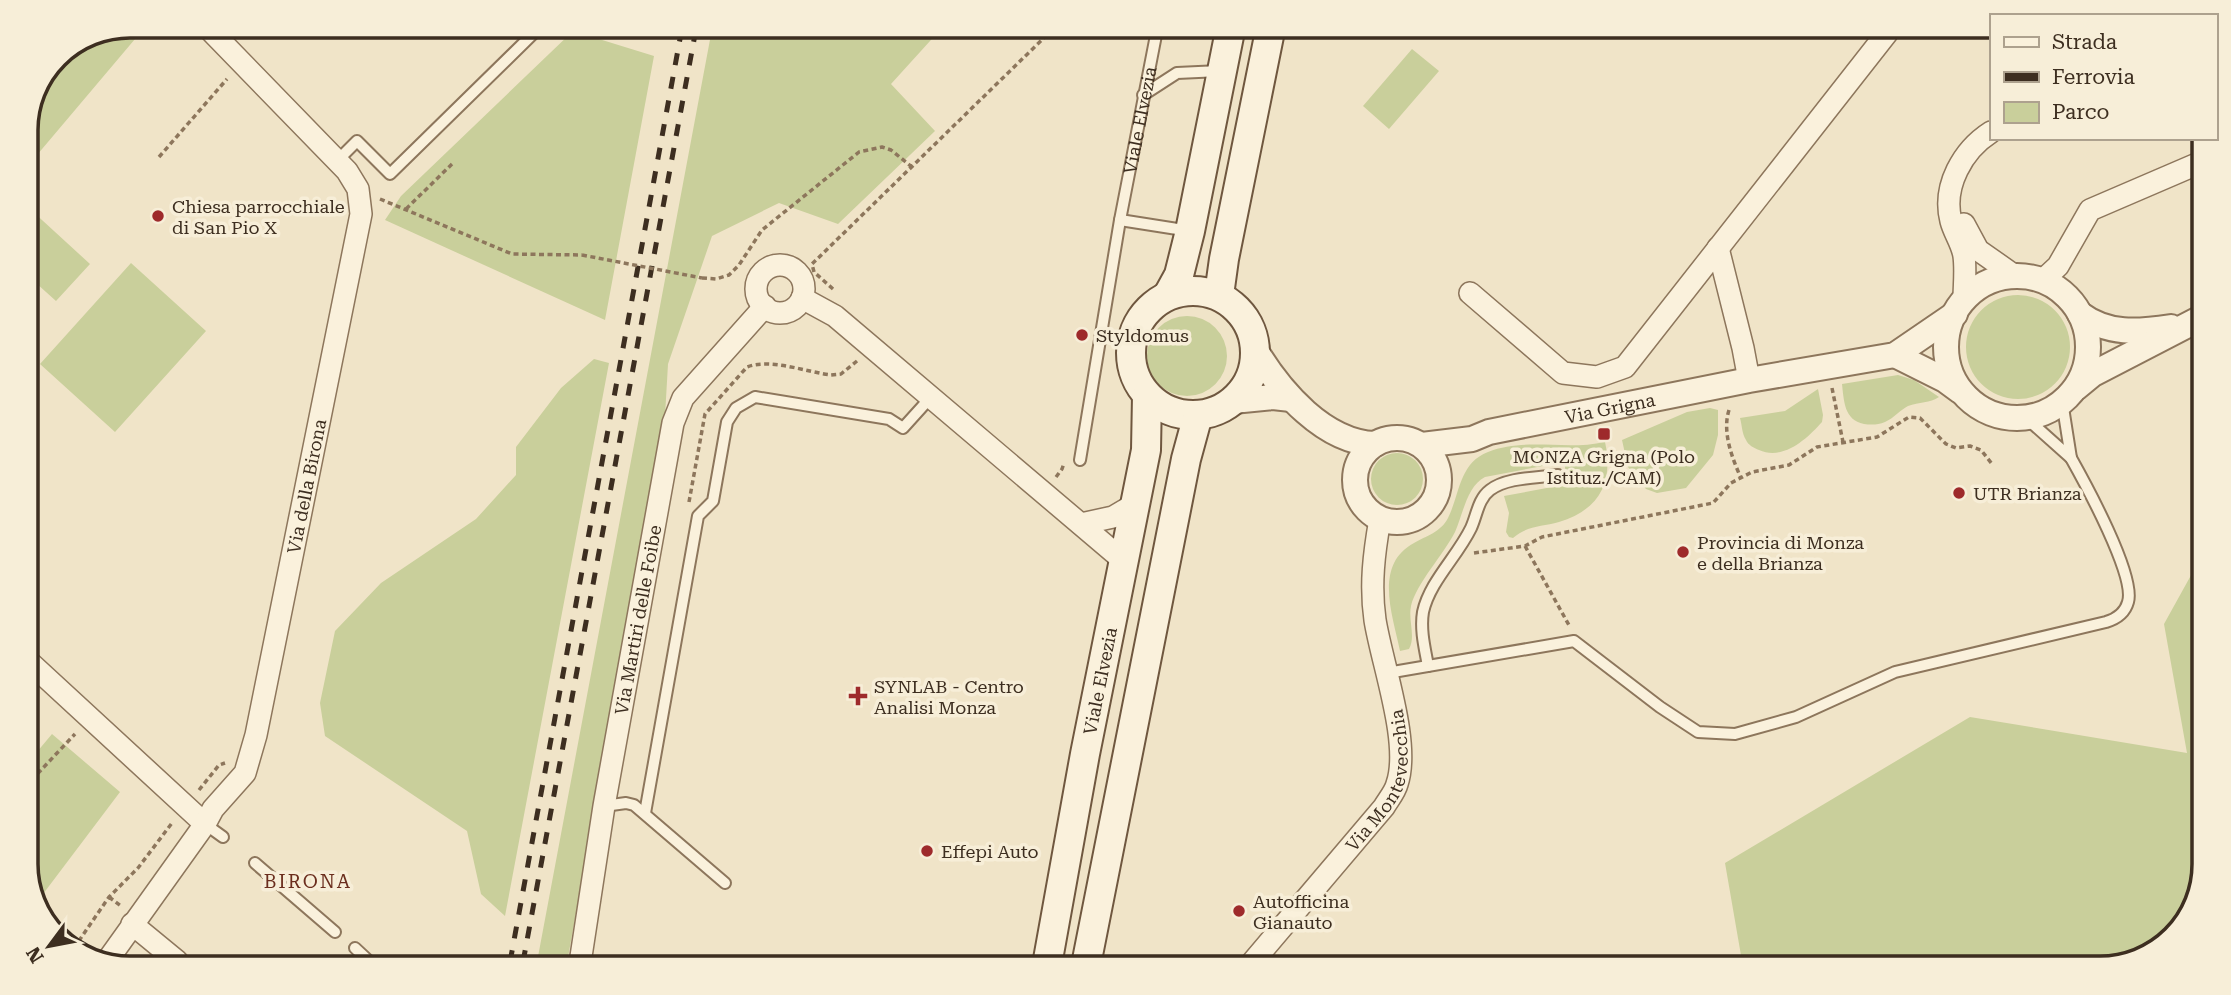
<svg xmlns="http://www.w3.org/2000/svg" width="2231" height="995" font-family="'Roboto Serif',serif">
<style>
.green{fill:#c9cf9b}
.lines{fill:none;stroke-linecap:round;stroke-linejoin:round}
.service-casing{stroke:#8d765c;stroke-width:14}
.minor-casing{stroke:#8d765c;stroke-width:24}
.tertiary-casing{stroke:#8d765c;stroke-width:28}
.secondary-casing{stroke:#6f573f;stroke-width:32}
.path{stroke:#8d765c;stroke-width:3.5;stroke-dasharray:5 3.5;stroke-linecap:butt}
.service{stroke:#faf1dc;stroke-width:10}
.minor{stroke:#faf1dc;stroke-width:21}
.tertiary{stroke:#faf1dc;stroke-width:24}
.secondary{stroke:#faf1dc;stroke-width:28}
.rail{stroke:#3d2e20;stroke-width:5;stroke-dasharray:12 12;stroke-linecap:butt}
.path-bridge{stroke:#8d765c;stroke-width:3.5;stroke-dasharray:5 3.5;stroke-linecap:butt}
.poi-dot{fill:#9e2a2b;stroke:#f7eed8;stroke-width:2.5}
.labels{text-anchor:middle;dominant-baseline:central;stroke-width:7;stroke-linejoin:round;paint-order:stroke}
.street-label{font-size:18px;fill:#3d2e20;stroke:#f7eed8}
.poi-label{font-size:18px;fill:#3d2e20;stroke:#f7eed8;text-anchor:start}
.neighbourhood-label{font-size:19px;letter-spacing:2px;fill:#6b2e1e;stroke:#f7eed8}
.rim{fill:none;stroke:#3d2e20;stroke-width:3.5}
</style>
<rect width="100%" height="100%" fill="#f0e4c8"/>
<!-- green -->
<path class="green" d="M130 26H146L26 168V124L57 56Z
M712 29 940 30 891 84 935 131 838 224 779 203 712 236 668 364 665 416 567 963 537 962Z
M573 31 654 56 605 320 385 220 401 196Z
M1412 49 1439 71 1389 129 1363 106Z
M30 209 90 264 56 301 26 274V213Z
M131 263 206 331 115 432 40 364Z
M1966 347a52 52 0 1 1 104 0a52 52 0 1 1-104 0Z
M1147 356a40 40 0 1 1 80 0a40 40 0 1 1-80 0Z
M594 359 609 363 505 916 481 894 467 831 325 736 320 703 335 631 381 583 476 519 516 475V447L561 388Z
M1898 375 1914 380 1939 397C1930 403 1919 402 1908 406 1900 410 1894 418 1885 422 1878 425 1871 425 1864 424 1844 420 1844 401 1842 384Z
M1818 389 1823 415 1822 422C1807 439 1783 461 1759 450 1754 448 1748 445 1746 440 1742 434 1742 425 1740 418L1785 411Z
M1710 408 1718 410V435L1713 455 1686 488 1657 493 1646 489 1628 467 1622 440 1687 412Z
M1605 442C1614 482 1599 510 1559 522 1542 527 1528 525 1513 538L1509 537 1506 532 1509 513 1504 496 1568 484 1564 462 1485 477C1467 486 1463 514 1455 532 1444 554 1416 584 1411 606 1408 620 1416 637 1409 649L1400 651C1393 616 1373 565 1414 543 1426 536 1441 532 1448 518 1460 494 1459 463 1488 452 1526 437 1565 451 1605 442Z
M1371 479a26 26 0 1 1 52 0a26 26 0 1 1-52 0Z
M2195 568 2200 570 2197 905 2159 951 2101 969 1743 967 1725 863 1970 717 2187 753 2164 624Z
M52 734 120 792 37 902 27 872 26 765Z"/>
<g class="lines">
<defs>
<g id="service">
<path d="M1143 95 1177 73 1220 71"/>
<path d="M337 161 357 141 390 174 539 28"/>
<path d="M1120 220 1190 231"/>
<path d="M2025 417 2071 458 2062 401"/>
<path id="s1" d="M1080 460 1120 220 1157 30"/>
<path d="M1428 666C1425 649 1420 630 1423 612 1430 581 1457 557 1471 528 1477 515 1478 499 1490 490 1507 477 1537 478 1558 475"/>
<path d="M1387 673 1574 641 1660 707 1698 732 1735 734 1796 717 1895 672 2106 622C2116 619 2125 613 2128 602 2136 576 2085 483 2071 458"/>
<path d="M604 806 626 803 634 805 725 883"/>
<path d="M645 813 698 516 713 501 727 422 736 408 755 397 889 419 903 428 931 397"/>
<path d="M205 824 223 837"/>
<path d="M255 863 335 932"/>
<path d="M355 948 370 962"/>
</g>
<g id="minor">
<path d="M1964 224 1978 250 2015 276"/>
<path d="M1718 248 1743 348 1749 380"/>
<circle cx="780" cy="289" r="24"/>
<path d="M2039 280 2044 279 2058 266 2090 210 2204 161"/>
<path d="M1470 293 1563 373 1597 377 1625 367 1887 33"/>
<path d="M802 298 835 316 1124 561"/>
<path d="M1964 300C1964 286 1966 270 1964 256 1962 243 1954 233 1951 221 1942 186 1963 150 1991 132"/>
<path d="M1081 524 1113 517 1135 504"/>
<path d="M26 659 205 824"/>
<path d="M132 924 177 961"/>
<path id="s2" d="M107 961 205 824 213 809 245 773 256 735 361 214 358 189 347 171 207 27"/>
<path id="s3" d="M580 963 604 806 673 423 683 398 765 306"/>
<path id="s4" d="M1250 965 1384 807C1388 800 1395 792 1397 784 1411 743 1382 664 1375 620 1370 585 1374 553 1380 519"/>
</g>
<g id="tertiary">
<circle cx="2017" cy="347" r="71"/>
<path d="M2080 314C2108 335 2138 332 2171 327"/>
<path d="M1256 351C1281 392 1324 442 1375 444"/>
<path d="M1895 355 1945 380 1960 391"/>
<path d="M2076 388 2093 374 2203 317"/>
<path d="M1233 401 1273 397 1291 399"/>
<circle cx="1397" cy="480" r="42"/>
<path id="s5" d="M1422 445 1472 439 1489 432 1749 380 1895 355 1955 314"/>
</g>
<g id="secondary">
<circle cx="1193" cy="353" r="62"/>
<path d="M1168 295 1179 275 1190 231 1230 31"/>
<path d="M1219 295 1224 259 1270 31"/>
<path id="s6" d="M1047 965 1085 754 1146 450 1147 396"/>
<path d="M1086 965 1186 459 1198 415"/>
</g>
</defs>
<!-- service casing -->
<use href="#service" class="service-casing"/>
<!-- minor casing -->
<use href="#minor" class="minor-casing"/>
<!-- tertiary casing -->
<use href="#tertiary" class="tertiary-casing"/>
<!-- secondary casing -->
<use href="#secondary" class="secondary-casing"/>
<!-- path -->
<path class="path" d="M159 157 227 79
M380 199 512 254 582 255
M406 209 452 164
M702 278 716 279 729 275 739 265 762 230 859 152 882 147 891 150 912 167
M833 289 814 272 812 264 1052 30
M1243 300 1260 330
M1832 388 1843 442
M1729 410C1722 432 1732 458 1741 478
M1056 477 1062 469 1064 463
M689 502 705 414 747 367C770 358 807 372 831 375L841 374 857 361
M1525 546 1570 627
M1474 553 1525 546 1542 537 1713 503 1731 483 1752 472 1789 465 1817 447 1877 437 1909 417 1920 418 1946 444 1956 448 1970 446 1981 450 1992 464
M26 786 75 734
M199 790 219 765 225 763
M109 897 121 906
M74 948 109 897 138 868 172 823"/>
<!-- service -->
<use href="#service" class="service"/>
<!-- minor -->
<use href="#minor" class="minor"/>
<!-- tertiary -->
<use href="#tertiary" class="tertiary"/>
<!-- secondary -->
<use href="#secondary" class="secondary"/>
<!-- rail -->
<path class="rail" d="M510 962 682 28
M523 962 696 29"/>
<!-- path-bridge -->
<path class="path-bridge" d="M582 255 702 278"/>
</g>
<!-- markers -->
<g class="poi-dot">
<circle cx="158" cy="216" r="7"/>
<circle cx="1082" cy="335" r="7"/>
<rect x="1597" y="427" width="14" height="14" rx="3.5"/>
<circle cx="1959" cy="493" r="7"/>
<circle cx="1683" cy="552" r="7"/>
<path d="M854.5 685.5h7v7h7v7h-7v7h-7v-7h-7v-7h7z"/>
<circle cx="927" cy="851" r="7"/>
<circle cx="1239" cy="911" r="7"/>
</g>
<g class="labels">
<!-- street labels -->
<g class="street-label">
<text stroke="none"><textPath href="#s1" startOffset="345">Viale Elvezia</textPath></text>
<text stroke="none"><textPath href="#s5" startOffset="192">Via Grigna</textPath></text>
<text stroke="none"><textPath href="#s2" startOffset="527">Via della Birona</textPath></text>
<text stroke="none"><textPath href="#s3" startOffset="348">Via Martiri delle Foibe</textPath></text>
<text stroke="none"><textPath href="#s6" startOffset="289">Viale Elvezia</textPath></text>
<text stroke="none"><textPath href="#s4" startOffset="231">Via Montevecchia</textPath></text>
</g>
<!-- poi labels -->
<g class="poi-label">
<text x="172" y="206">Chiesa parrocchiale<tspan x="172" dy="21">di San Pio X</tspan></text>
<text x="1096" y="335">Styldomus</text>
<text x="1604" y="456" text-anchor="middle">MONZA Grigna (Polo<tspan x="1604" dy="21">Istituz./CAM)</tspan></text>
<text x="1973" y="493">UTR Brianza</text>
<text x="1697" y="542">Provincia di Monza<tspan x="1697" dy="21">e della Brianza</tspan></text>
<text x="874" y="686">SYNLAB - Centro<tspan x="874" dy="21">Analisi Monza</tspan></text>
<text x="941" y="851">Effepi Auto</text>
<text x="1253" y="901">Autofficina<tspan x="1253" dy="21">Gianauto</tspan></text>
</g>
<!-- neighbourhood labels -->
<g class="neighbourhood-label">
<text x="308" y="881">BIRONA</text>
</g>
</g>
<!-- crop -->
<path d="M0 0H2231V995H0ZM130 38H2100A92 92 0 0 1 2192 130V864A92 92 0 0 1 2100 956H130A92 92 0 0 1 38 864V130A92 92 0 0 1 130 38Z" fill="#f7eed8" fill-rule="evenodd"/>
<path class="rim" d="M130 38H2100A92 92 0 0 1 2192 130V864A92 92 0 0 1 2100 956H130A92 92 0 0 1 38 864V130A92 92 0 0 1 130 38Z"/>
<!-- legend -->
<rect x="1990" y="14" width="228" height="126" fill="#f7eed8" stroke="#ada18e" stroke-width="2"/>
<rect x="2004" y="37" width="35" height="10" fill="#faf1dc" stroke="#ada18e" stroke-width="2"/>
<text x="2052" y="49" font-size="21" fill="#3d2e20">Strada</text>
<rect x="2004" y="72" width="35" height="10" fill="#3d2e20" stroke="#ada18e" stroke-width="2"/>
<text x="2052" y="84" font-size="21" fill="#3d2e20">Ferrovia</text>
<rect x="2004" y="102" width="35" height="21" fill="#c9cf9b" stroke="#ada18e" stroke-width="2"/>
<text x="2052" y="119" font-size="21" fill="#3d2e20">Parco</text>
<!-- north arrow -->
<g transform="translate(49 946) rotate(238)" stroke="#f7eed8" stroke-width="5" paint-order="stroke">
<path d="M0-5L12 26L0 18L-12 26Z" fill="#3d2e20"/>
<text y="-10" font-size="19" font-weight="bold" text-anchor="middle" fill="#3d2e20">N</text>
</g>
</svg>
